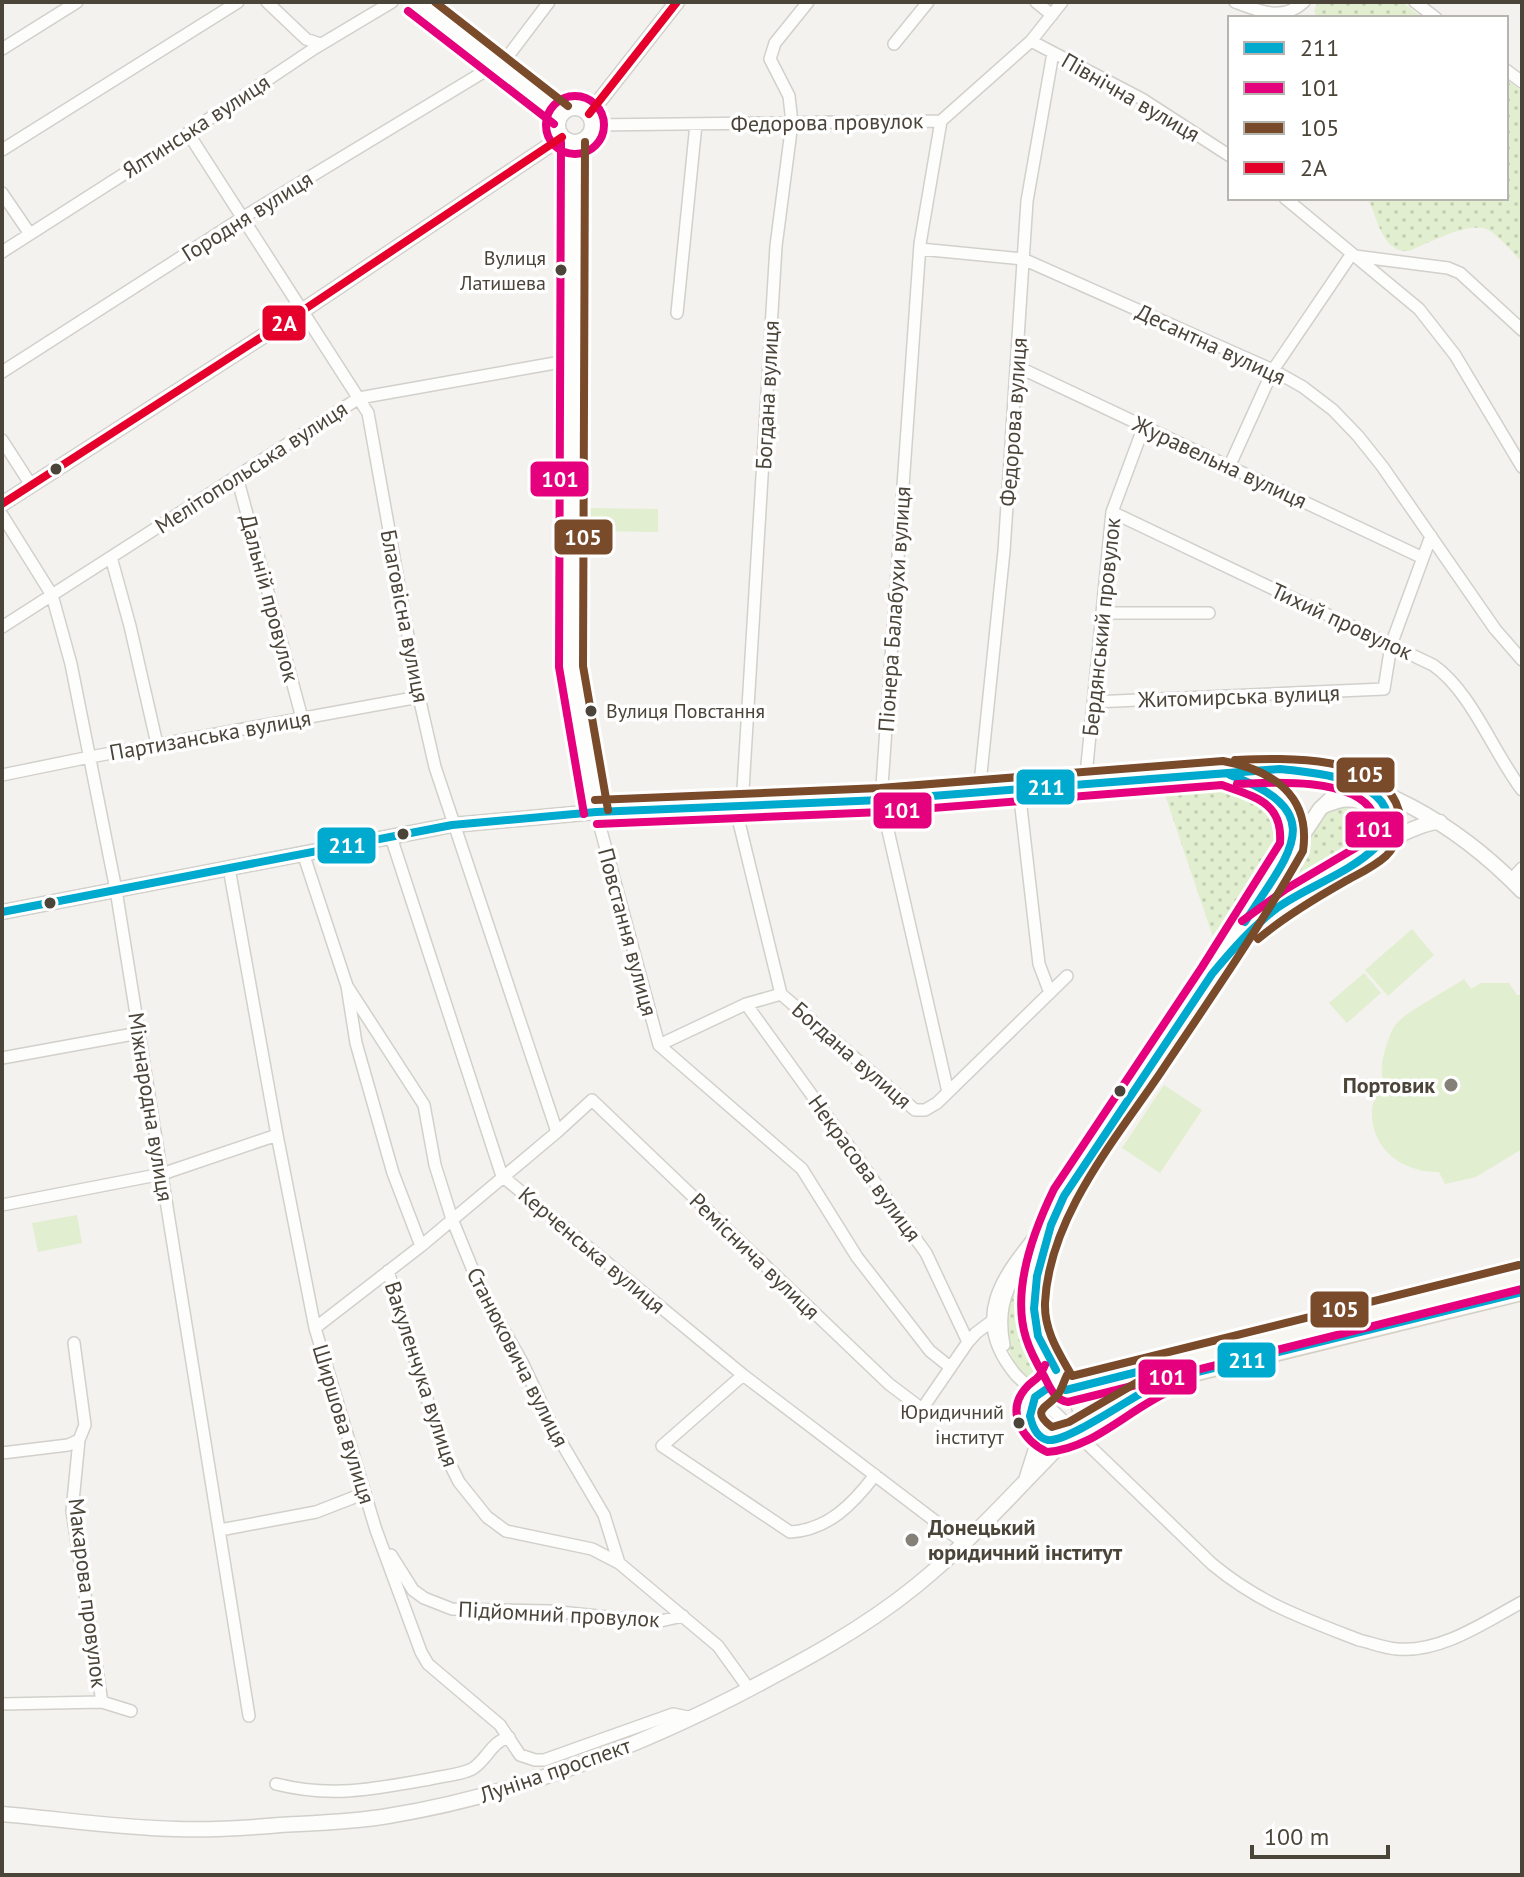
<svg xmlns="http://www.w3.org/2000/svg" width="1524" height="1877" font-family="'PT Sans',sans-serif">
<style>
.grass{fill:url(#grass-dots)}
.park{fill:#e1eecf}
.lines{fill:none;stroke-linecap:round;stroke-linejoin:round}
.minor-casing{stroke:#d2d0cb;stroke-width:14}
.tertiary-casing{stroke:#d2d0cb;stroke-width:17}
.secondary-casing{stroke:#d3cfc5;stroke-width:19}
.minor{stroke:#fdfdfc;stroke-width:11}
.tertiary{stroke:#fdfdfc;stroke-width:14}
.secondary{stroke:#f7f6f1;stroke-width:16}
.minor-bridge-casing{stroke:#d2d0cb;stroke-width:14;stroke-linecap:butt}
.minor-bridge{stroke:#fdfdfc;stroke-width:11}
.bus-1-casing{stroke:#fff;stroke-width:14}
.bus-2-casing{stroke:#fff;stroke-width:14}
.bus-3-casing{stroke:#fff;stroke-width:14}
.bus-4-casing{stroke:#fff;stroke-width:14}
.bus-1{stroke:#00a9ce;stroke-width:8}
.bus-2{stroke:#e5007d;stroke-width:8}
.bus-3{stroke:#7a4b2a;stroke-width:8}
.bus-4{stroke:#e4002b;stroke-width:8}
.bus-dot{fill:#4b4439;stroke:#fff;stroke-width:3}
.poi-dot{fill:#868178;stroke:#fff;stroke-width:3}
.labels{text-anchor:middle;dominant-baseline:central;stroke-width:7;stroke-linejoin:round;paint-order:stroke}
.bus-label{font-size:20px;fill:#4b4439;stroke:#fff;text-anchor:end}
.street-label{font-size:22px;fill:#4b4439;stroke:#fff}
.poi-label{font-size:22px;font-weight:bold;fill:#4b4439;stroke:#fff;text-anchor:end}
.line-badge{stroke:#fff;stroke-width:3}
.badge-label{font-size:22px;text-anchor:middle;font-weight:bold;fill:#fff}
</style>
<defs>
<pattern id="grass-dots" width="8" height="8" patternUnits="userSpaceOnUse" patternTransform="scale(2)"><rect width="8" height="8" fill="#e1eecf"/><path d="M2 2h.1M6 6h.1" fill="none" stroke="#c3cdb2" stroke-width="1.8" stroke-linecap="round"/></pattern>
</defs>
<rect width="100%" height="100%" fill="#f4f2ee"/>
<!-- grass -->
<path class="grass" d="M1318 2H1402L1423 18H1317L1314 11Z
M1506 79 1522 91V262C1512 252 1502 239 1490 231 1472 218 1428 244 1408 251 1383 253 1377 218 1368 198H1506Z
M1222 777 1257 789 1285 812 1288 847 1219 955 1161 783Z
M1349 804 1364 810 1371 825 1364 845 1247 929 1322 812Z
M1035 1257C1030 1282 1021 1312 1030 1337 1035 1351 1044 1364 1050 1377L1046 1386 1037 1390C1032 1384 1025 1379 1020 1372 1003 1350 1001 1312 1013 1288 1019 1277 1028 1267 1035 1257Z"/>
<!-- park -->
<path class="park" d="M588 508 658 509V532L588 531Z
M1412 929 1434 955 1388 996 1365 970Z
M1364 973 1381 993 1347 1023 1329 1003Z
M1464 979 1471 989 1481 983H1509L1517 995H1522V1149L1476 1177 1445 1184 1439 1172C1403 1173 1370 1149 1372 1110 1373 1098 1379 1091 1382 1081 1383 1075 1381 1068 1382 1063 1384 1053 1390 1030 1397 1023 1409 1010 1448 990 1464 979Z
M1164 1085 1202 1110 1160 1173 1122 1148Z
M77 1215 82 1243 38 1252 32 1223Z"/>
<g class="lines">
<defs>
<path id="minor" d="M267 2 306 39 320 44
M1036 2 1052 15
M1235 2C1259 11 1282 22 1304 2
M1415 2 1436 18
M1031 41 1142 99 1230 156
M894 44 928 2
M2 49 77 2
M499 68 549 2
M1506 70 1522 82
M941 121 920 244 881 800 948 1092
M593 125 941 121 1031 41 1062 2
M188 133 368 413 419 697 435 767 557 1132
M2 150 238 2
M2 193 30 234
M1285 198 1419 309 1455 355 1522 467
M920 249 1023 259 1273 370 1303 387 1333 410 1358 436 1382 466 1495 629 1522 660
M2 252 188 133 315 48 392 2
M1355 256 1448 268 1460 273 1522 330
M677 313 696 124
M1016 366 1423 558
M2 372 242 218 495 65
M2 440 31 485
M1229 467 1273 370 1351 255
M237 477 302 718
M1112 512 1433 665C1471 691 1493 752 1522 790
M2 515 52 595 71 664 116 890 249 1716
M111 557 130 626 157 744
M1102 613H1209
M2 627 359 398 572 360
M1093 702 1384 689 1391 645 1431 536
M2 775 90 757 419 697
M1085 785 1112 512 1144 426
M1019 790 1039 964 1050 993
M979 793 1004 551 1027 201 1053 53
M735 806 781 994 915 1110H925L937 1103 1067 976
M742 806 776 246 792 123 789 96 770 59 775 43 808 2
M1322 808C1330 805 1339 801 1347 801 1378 800 1381 836 1361 852
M596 812 659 1045 802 1169 857 1257 930 1351 950 1367
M391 837 502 1176 743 1375 964 1543
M303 853 347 986 356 1043 393 1173 421 1246
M229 868 277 1135 315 1328 376 1530 421 1652 428 1664 500 1725 520 1755 535 1760H544L673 1714 693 1718
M1511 880 1522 868
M347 986 424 1105 435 1165 452 1219 481 1290 522 1362 554 1430 604 1515 619 1563
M746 1004 926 1253 968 1342
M659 1045 746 1004 781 994
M2 1058 139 1033
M2 1205 162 1174 277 1135
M388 1271 442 1448 459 1482 487 1517 506 1531 592 1549 619 1563 718 1646 749 1689
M315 1328 421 1246 557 1132 592 1100 889 1384 922 1409 968 1342 976 1333 992 1321
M74 1343 85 1425 79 1440 72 1511 102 1702
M1004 1345C994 1295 1016 1273 1045 1236
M743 1375 662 1446 790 1532C828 1530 853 1504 875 1475
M1016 1375C962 1311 1013 1265 1053 1214
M2 1453 68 1445 79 1440
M220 1530 316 1512 365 1493
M391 1555 413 1590 424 1598 452 1609 550 1611 656 1622 683 1616
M1359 1640C1372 1643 1384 1648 1397 1649 1441 1653 1485 1622 1522 1602
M2 1704 102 1702 131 1711
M276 1784C331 1798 375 1789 430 1779 442 1776 460 1775 472 1769 487 1760 491 1742 509 1737"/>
<path id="tertiary" d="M415 2 561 115
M558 125a17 17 0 1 1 34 0a17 17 0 1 1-34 0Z
M589 114 677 2
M573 142 571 667 596 812
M2 504 302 311 562 137
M1231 776C1270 789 1299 800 1292 847
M1374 793C1390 808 1392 826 1380 845
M2 912 452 825 596 812 881 800 1280 769C1374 774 1458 825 1522 891
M1240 940C1266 912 1405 821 1440 822
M1066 1390C1056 1372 1043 1353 1037 1334 1024 1295 1051 1218 1071 1184L1320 809 1336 794 1359 788
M1027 1477 1040 1436
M2 1814C60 1819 119 1828 177 1829 211 1830 246 1828 280 1825 316 1823 353 1822 388 1816 510 1796 626 1752 736 1696 799 1663 862 1630 917 1585 971 1541 1019 1487 1068 1437"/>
<path id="secondary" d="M1522 1277 1066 1390C1033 1382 1017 1412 1040 1436L1049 1440 1068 1437 1144 1389 1165 1380 1522 1292
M1066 1390C1082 1400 1086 1415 1075 1432"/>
</defs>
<!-- minor casing -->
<use href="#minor" class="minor-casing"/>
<!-- tertiary casing -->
<use href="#tertiary" class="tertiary-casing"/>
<!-- secondary casing -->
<use href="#secondary" class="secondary-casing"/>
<!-- minor -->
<use href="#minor" class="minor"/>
<!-- tertiary -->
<use href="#tertiary" class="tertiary"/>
<!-- secondary -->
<use href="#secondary" class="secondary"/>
<defs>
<path id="minor-bridge" d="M1016 1375 1212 1564C1259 1603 1302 1618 1359 1640"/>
</defs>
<!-- minor-bridge casing -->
<use href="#minor-bridge" class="minor-bridge-casing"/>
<!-- minor-bridge -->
<use href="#minor-bridge" class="minor-bridge"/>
<defs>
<path id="bus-1" d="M1230 775C1334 813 1287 855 1245 922
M2 912 452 825 596 812 881 800 1280 769C1312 772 1386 778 1388 820 1388 829 1383 841 1376 847 1348 874 1308 886 1277 908 1252 927 1232 950 1212 974L1064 1196 1051 1225 1037 1276 1034 1309 1038 1336 1056 1370
M1048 1388 1035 1397 1030 1416C1032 1425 1037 1438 1048 1440 1068 1443 1140 1391 1165 1380L1522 1292
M1066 1390 1157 1367"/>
<path id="bus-2" d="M408 11 554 124
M546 125a29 29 0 1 1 58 0a29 29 0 1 1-58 0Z
M561 142 559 667 584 814
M1237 784C1271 782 1355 777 1373 813 1379 823 1375 832 1367 841L1286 889 1242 921
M597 824 882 812 1222 785C1255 797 1283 802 1280 843L1202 967 1054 1189C1033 1232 1011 1290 1026 1338 1030 1351 1037 1364 1044 1376 1050 1387 1054 1400 1068 1402L1522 1289
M1045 1365C1038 1382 1034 1378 1025 1389 1005 1413 1024 1441 1047 1452 1093 1449 1129 1409 1170 1391"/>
<path id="bus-3" d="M435 2 568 106
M585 142 583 666 608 810
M1235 760C1282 758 1383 753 1399 811 1403 827 1397 845 1386 856 1374 867 1358 874 1344 882 1314 899 1284 917 1258 939
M595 800 880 788 1223 761C1273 770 1311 796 1303 851 1260 927 1210 999 1161 1072 1115 1140 1049 1217 1045 1303 1044 1331 1059 1353 1072 1376L1519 1265
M1067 1375C1064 1381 1062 1388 1059 1393 1050 1407 1028 1409 1052 1427L1069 1422 1160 1369"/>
<path id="bus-4" d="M589 114 677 2
M2 504 302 311 562 137"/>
</defs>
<!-- bus-1 casing -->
<use href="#bus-1" class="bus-1-casing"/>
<!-- bus-2 casing -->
<use href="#bus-2" class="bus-2-casing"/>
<!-- bus-3 casing -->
<use href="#bus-3" class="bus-3-casing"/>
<!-- bus-4 casing -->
<use href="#bus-4" class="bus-4-casing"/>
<!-- bus-1 -->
<use href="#bus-1" class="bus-1"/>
<!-- bus-2 -->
<use href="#bus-2" class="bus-2"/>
<!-- bus-3 -->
<use href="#bus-3" class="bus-3"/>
<!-- bus-4 -->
<use href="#bus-4" class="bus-4"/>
</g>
<!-- markers -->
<g class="bus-dot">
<circle cx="561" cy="270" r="7"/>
<circle cx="56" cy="469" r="7"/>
<circle cx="591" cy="711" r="7"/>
<circle cx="403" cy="834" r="7"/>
<circle cx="50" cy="903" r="7"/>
<circle cx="1120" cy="1091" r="7"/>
<circle cx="1019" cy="1423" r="7"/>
</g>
<g class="poi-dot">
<circle cx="1451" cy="1085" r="8"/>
<circle cx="912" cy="1540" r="8"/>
</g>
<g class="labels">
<!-- bus labels -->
<g class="bus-label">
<text x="546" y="258">Вулиця<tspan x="546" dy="25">Латишева</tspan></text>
<text x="606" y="711" text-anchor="start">Вулиця Повстання</text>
<text x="1004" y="1412">Юридичний<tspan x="1004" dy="25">інститут</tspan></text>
</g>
<!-- street labels -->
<g class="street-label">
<text transform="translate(1131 97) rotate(30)">Північна вулиця</text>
<text transform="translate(827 122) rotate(-1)">Федорова провулок</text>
<text transform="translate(196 126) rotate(-33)">Ялтинська вулиця</text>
<text transform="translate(247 216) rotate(-32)">Городня вулиця</text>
<text transform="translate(1211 344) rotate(25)">Десантна вулиця</text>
<text transform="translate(767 395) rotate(-87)">Богдана вулиця</text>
<text transform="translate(1013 422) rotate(-86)">Федорова вулиця</text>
<text transform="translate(1220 462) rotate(25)">Журавельна вулиця</text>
<text transform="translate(251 467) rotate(-33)">Мелітопольська вулиця</text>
<text transform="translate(270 598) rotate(75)">Дальній провулок</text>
<text transform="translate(894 609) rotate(-86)">Піонера Балабухи вулиця</text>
<text transform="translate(405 616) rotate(79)">Благовісна вулиця</text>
<text transform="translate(1342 621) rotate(25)">Тихий провулок</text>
<text transform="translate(1101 627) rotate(-84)">Бердянський провулок</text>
<text transform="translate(1239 696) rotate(-2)">Житомирська вулиця</text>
<text transform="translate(210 735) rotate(-10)">Партизанська вулиця</text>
<text transform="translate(628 932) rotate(75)">Повстання вулиця</text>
<text transform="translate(852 1055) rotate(41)">Богдана вулиця</text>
<text transform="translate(151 1107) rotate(81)">Міжнародна вулиця</text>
<text transform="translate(865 1168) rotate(54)">Некрасова вулиця</text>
<text transform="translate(592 1250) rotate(40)">Керченська вулиця</text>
<text transform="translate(755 1256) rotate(44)">Реміснича вулиця</text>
<text transform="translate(518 1357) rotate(63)">Станюковича вулиця</text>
<text transform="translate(422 1374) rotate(72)">Вакуленчука вулиця</text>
<text transform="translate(344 1424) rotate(73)">Ширшова вулиця</text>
<text transform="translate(88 1593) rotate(83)">Макарова провулок</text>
<text transform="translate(559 1614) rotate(3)">Підйомний провулок</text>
<text transform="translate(555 1770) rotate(-19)">Луніна проспект</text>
</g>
<!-- poi labels -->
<g class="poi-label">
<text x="1435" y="1085">Портовик</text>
<text x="928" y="1527" text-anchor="start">Донецький<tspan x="928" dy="25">юридичний інститут</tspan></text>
</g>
</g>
<g class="line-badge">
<rect x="261" y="304" width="46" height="38" rx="8" fill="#e4002b"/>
<rect x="529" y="460" width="61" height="38" rx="8" fill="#e5007d"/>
<rect x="553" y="518" width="61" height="38" rx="8" fill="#7a4b2a"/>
<rect x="1335" y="756" width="61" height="38" rx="8" fill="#7a4b2a"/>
<rect x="1015" y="768" width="61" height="38" rx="8" fill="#00a9ce"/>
<rect x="872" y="791" width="61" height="39" rx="8" fill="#e5007d"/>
<rect x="1344" y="810" width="61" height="39" rx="8" fill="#e5007d"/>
<rect x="316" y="826" width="61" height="39" rx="8" fill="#00a9ce"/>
<rect x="1309" y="1290" width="61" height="39" rx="8" fill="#7a4b2a"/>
<rect x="1216" y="1341" width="61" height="38" rx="8" fill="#00a9ce"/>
<rect x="1137" y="1358" width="61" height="38" rx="8" fill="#e5007d"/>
</g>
<g class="badge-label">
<text x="284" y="331">2А</text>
<text x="560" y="487">101</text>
<text x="583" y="545">105</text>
<text x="1365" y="782">105</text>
<text x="1046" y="795">211</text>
<text x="902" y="818">101</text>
<text x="1374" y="837">101</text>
<text x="347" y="853">211</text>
<text x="1340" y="1317">105</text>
<text x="1247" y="1368">211</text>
<text x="1167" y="1385">101</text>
</g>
<!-- border -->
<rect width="1524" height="1877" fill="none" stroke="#4b4439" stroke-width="8"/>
<!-- legend -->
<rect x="1228" y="16" width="280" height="184" fill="#ffffff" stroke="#b7b4b0" stroke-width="2"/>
<rect x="1244" y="42" width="40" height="12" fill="#00a9ce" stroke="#b7b4b0" stroke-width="2"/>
<text x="1300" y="56" font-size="24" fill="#4b4439">211</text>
<rect x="1244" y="82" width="40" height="12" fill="#e5007d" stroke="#b7b4b0" stroke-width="2"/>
<text x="1300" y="96" font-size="24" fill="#4b4439">101</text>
<rect x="1244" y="122" width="40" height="12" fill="#7a4b2a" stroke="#b7b4b0" stroke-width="2"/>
<text x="1300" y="136" font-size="24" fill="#4b4439">105</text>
<rect x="1244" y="162" width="40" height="12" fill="#e4002b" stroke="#b7b4b0" stroke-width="2"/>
<text x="1300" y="176" font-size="24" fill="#4b4439">2А</text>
<!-- scale -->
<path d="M1252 1845v12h136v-12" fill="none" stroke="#4b4439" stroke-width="4"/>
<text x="1264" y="1845" font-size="24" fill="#4b4439" stroke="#ffffff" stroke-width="6" paint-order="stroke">100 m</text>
</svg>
